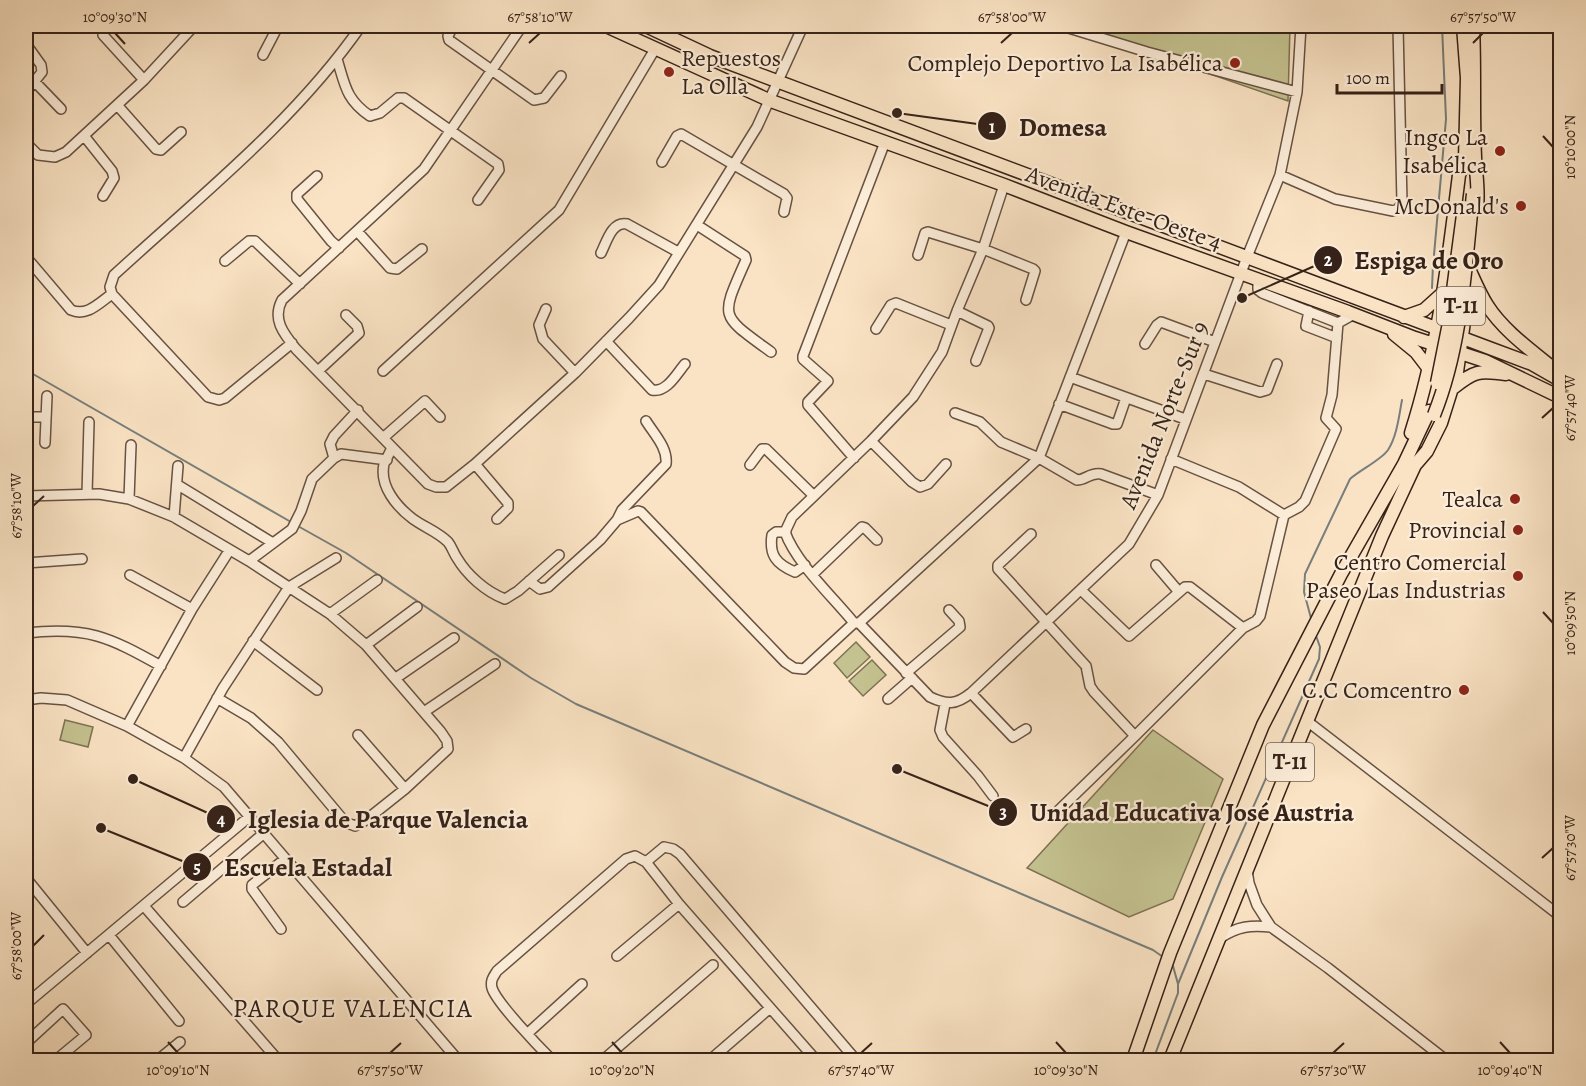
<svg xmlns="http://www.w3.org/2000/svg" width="1586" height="1086" font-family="Alegreya,serif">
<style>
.garden{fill:#c4c290;stroke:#7d7254;stroke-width:1.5}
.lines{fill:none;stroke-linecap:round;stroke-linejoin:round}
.stream{stroke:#777e7b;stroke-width:2}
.minor-casing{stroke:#675243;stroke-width:12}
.major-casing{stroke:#362218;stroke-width:15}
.minor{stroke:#fcedd9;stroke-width:9}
.major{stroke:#fae3c4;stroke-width:12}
.major-bridge-casing{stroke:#362218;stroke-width:15;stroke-linecap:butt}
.major-bridge{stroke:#fae3c4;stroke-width:12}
.ticks{fill:none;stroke:#362218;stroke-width:2}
.poi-dot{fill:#8f2418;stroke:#fcedd9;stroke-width:2}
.labels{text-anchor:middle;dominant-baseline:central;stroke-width:4.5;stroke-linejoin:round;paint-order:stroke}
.shield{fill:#fcedd9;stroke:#715f52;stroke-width:1.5}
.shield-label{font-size:22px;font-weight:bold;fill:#362218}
.poi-label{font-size:24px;fill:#362218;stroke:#fcedd9;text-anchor:end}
.street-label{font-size:24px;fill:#362218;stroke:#fcedd9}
.neighbourhood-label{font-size:26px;letter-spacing:1.5px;fill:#362218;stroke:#fcedd9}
.leader{fill:none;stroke:#362218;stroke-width:2}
.callout-dot{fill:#362218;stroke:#fcedd9;stroke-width:2}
.mark-label{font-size:18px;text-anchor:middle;font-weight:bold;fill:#fff}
.callout-label{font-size:26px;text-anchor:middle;font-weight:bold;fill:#362218;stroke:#fcedd9;stroke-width:4.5;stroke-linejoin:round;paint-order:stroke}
.neatline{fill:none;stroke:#362218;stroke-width:2}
.ticks-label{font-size:15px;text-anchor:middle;fill:#362218}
</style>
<rect width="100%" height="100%" fill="#fae3c4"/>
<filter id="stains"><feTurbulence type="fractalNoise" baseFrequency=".00333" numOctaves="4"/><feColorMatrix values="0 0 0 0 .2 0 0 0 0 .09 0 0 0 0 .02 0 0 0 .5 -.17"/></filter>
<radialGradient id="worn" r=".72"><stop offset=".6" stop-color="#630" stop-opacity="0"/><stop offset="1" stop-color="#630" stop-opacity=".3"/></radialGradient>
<!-- garden -->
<path class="garden" d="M1072 26H1290L1288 101Z
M856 642 870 657 847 678 834 663Z
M872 660 886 675 863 696 849 681Z
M65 720 93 727 88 747 60 740Z
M1153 730 1223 779 1173 899 1129 917 1027 868Z"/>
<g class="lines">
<!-- stream -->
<path class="stream" d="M1434 255 1446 119 1442 26
M1432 288 1433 265
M26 370 291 522
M296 525 346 553 531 678 576 704 1153 950 1163 957
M1312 622 1304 592 1305 574 1350 479C1360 470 1381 460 1388 450 1397 436 1399 416 1402 400
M1170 963 1173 966 1178 984
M1153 1060 1178 993V984L1222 877 1319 659 1320 647 1315 633"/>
<defs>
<path id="minor" d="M111 26 104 31 103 35 144 80
M453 26 448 36 449 40 534 100 544 98 561 76
M522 26 424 169 282 300C272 319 283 333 296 349L428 484 436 487H446L475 464 575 373 629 318 659 285 757 127 803 26
M1062 26 1147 52 1297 92
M26 44 41 65 42 72 26 92
M263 55 275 32 270 26
M337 59C345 85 346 100 370 116L380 113 398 98H404L498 164 499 170 478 200
M35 82 61 109
M118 106 156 149 161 150 181 132
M85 137 112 171 114 178 103 196
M26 143 38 155 55 157 66 152 144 80 194 26
M662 162 677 136 681 134 784 194 787 198 784 212
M1280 175 1335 199 1393 211 1398 209 1402 203 1398 26
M317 176 297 194V199L331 241 339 248
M1004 185 983 249 957 311 942 352 913 397 871 441 792 517 785 532C796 563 833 597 854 623H859L930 697C947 705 956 705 971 693L1129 544 1158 495 1247 257 1280 175 1297 92 1301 26
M697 225 745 256 746 260C720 319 719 314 771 352
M357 231 390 268 397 269 422 249
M1126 232 1039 458 1077 480C1086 480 1090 472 1101 474L1158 495
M601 253C607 241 612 221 627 224L678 252
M918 255 925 233 928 232 983 249 1033 269 1035 271 1026 300
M26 257 71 310C87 317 99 303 112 294
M225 261 249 241H255L300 284
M1258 279V290L1262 293 1338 323 1354 314
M546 309 539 325 543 339 575 373
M957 311 988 326 989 328 976 361
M1309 311 1306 326 1337 338
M876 329 891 305 896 303 951 325
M606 341 652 390C667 393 677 373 685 364
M292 343 225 398 219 400 208 397 112 294 110 287 114 275C200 196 294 122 361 26
M1145 344 1157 325 1161 322 1215 342
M318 371 359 333 357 326 346 315
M383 371 559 210 655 49
M1204 374 1260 392 1267 390 1277 364
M1070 377 1185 419
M1059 404 1113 424H1117L1126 398
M26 417H46
M383 438 425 401 440 417
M871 441 912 482 920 487 928 484 946 464
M45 443 47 396
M392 447C390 453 386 459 384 464 379 486 397 507 413 519 424 527 438 532 448 542 452 547 453 552 457 558 467 575 486 592 505 599L518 591 559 555
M334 458 330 444 334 436 358 410
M854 458 808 405V402L828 381 803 359V356L885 142
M475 464 508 503V508L497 519
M750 465 762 449H766L813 495
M178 485 273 543
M87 494 89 422
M26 496 99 494 129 499 174 517 249 561 330 614 366 645 441 732 447 741 448 749 405 789 366 820 355 826 345 822 278 742 251 718 217 698
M129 499 131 445
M1284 515 1299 507 1305 501 1336 429 1326 418 1332 395 1338 323
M174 517 178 466
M617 520 622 510 666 464C668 448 654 434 646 421
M786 532H776L772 535C769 555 776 564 795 572L805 565
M1031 534 998 565V569L1086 666 1090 686 1094 692 1135 736 1243 628 1256 621 1260 616 1284 515 1239 487 1171 459
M249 561 292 529 301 511 312 479 334 458 341 454 387 460
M26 563 82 559
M1156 565 1179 592
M813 574 862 527 865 528 877 540
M130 575 192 609
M529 581 540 589 548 587 600 540 617 520 638 511 641 512 785 662 794 668 804 669 854 623
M1081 590 1129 636 1185 587H1190L1243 628
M330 614 377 580
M859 623 1039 458 1001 442 980 422 955 413
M26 633C87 626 109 637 161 666
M253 641 317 690
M366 645 417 607
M906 673 960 627 959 621 949 610
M396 678 454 638
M971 693 1013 737 1026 729
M888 699 912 678
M26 700 41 698 67 700 127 726 184 758 224 787 458 1060
M945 704 940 730 943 737 978 776 993 796
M424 712 495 664
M1307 721 1560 916
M127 726 192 609 229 551
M358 735 405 789
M184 758 223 688 289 587 336 558
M1059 810 1135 736
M646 862 664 847 673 849 680 854 856 1060
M1247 870 1249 883 1257 905 1271 927 1328 968 1446 1060
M26 878 87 953
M183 902 263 834
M144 906 278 1060
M281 929 252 889V885L285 859
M109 935 179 1021
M1220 938C1238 926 1251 925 1271 927
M617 956 679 904
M26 1004 249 817
M528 1033 582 984
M26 1043 63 1009 86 1035 56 1060
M158 1060 180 1042
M552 1060C539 1047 496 1002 492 988 490 980 494 976 497 971L626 859 635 856 646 862 679 904 816 1060
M603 1060 713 965
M710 1060 770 1008"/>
<path id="major" d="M606 26 771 101 1004 185 1126 232 1348 312 1415 338 1485 361 1560 397
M646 26 710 56 1492 349 1532 364 1560 380
M1473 26C1475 69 1473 113 1475 157 1476 175 1479 189 1477 208
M1470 271C1475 282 1480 294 1487 305 1504 332 1535 353 1560 374
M1404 317 1424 310 1444 292
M1394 334 1416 352 1429 369
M1453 388C1474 371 1479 370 1506 374
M1411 433C1438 349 1448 263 1459 175L1465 160 1467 78 1463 26
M1133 1060 1170 953 1263 725 1341 574 1404 464 1429 411
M1170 1060 1382 536 1415 465 1427 451 1441 423 1457 372 1467 300"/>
</defs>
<!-- minor casing -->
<use href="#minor" class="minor-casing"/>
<!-- major casing -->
<use href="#major" class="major-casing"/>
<!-- minor -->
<use href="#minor" class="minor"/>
<!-- major -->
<use href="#major" class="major"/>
<defs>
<path id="major-bridge" d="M1437 383 1448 328 1464 207
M1434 415C1462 345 1465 268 1473 194"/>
</defs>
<!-- major-bridge casing -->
<use href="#major-bridge" class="major-bridge-casing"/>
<!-- major-bridge -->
<use href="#major-bridge" class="major-bridge"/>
</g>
<!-- ticks -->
<path class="ticks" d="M115 33 125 44M529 43 540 33M1001 43 1012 33M1473 43 1483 33M1543 136 1553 147M1542 418 1553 408M33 506 44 496M1543 612 1553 623M1542 858 1553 848M33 946 44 935M168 1042 178 1053M612 1042 622 1053M1056 1042 1066 1053M1500 1042 1510 1053M390 1053 401 1043M861 1053 872 1043M1333 1053 1344 1043"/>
<!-- markers -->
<g class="poi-dot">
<circle cx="1235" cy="63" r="6"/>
<circle cx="669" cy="72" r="6"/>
<circle cx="1500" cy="151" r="6"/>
<circle cx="1521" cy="206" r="6"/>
<circle cx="1515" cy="499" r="6"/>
<circle cx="1518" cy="530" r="6"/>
<circle cx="1518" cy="576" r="6"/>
<circle cx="1464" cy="690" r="6"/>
</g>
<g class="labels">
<!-- shield labels -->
<g class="shield">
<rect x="1437" y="287" width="48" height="38" rx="4.5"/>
<rect x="1266" y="743" width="48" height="38" rx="4.5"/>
</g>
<g class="shield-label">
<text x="1461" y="306">T-11</text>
<text x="1290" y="762">T-11</text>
</g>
<!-- poi labels -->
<g class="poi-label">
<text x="681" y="58" text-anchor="start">Repuestos<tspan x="681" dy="28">La Olla</tspan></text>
<text x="1223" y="63">Complejo Deportivo La Isabélica</text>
<text x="1488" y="137">Ingco La<tspan x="1488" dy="28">Isabélica</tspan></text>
<text x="1509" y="206">McDonald's</text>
<text x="1503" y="499">Tealca</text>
<text x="1506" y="530">Provincial</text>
<text x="1506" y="562">Centro Comercial<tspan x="1506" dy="28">Paseo Las Industrias</tspan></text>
<text x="1452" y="690">C.C Comcentro</text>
</g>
<!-- street labels -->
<g class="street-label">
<text transform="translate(1124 208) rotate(20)">Avenida Este-Oeste 4</text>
<text transform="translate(1164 415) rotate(-68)">Avenida Norte-Sur 9</text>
</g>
<!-- neighbourhood labels -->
<g class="neighbourhood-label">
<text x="353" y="1008">PARQUE VALENCIA</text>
</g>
</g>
<!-- callouts -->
<path class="leader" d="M897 113L992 126M1242 298L1328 260M897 769L1003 812M133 779L221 819M101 828L197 867"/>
<g class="callout-dot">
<circle cx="897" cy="113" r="6"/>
<circle cx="1242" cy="298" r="6"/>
<circle cx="897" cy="769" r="6"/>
<circle cx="133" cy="779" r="6"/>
<circle cx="101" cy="828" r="6"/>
<circle cx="992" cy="126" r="15"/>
<circle cx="1328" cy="260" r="15"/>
<circle cx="1003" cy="812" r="15"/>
<circle cx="221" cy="819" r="15"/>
<circle cx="197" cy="867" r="15"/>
</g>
<g class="mark-label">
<text x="992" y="133">1</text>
<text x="1328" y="266">2</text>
<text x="1003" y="818">3</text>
<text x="221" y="825">4</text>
<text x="197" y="873">5</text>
</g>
<g class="callout-label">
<text x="1063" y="136">Domesa</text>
<text x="1429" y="269">Espiga de Oro</text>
<text x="1192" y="821">Unidad Educativa José Austria</text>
<text x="388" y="828">Iglesia de Parque Valencia</text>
<text x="308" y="876">Escuela Estadal</text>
</g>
<!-- margin -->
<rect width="1586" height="1086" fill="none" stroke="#fae3c4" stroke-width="66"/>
<!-- scale -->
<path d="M1337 84v9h105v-9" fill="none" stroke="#362218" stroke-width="3"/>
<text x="1346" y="84" font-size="18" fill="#362218" stroke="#fcedd9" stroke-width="4.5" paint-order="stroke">100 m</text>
<rect x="33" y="33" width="1520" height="1020" class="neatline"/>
<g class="ticks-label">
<text x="115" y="22">10°09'30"N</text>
<text x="540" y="22">67°58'10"W</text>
<text x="1012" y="22">67°58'00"W</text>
<text x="1483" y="22">67°57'50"W</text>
<text transform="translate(1570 147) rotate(-90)" y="5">10°10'00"N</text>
<text transform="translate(1570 408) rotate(-90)" y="5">67°57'40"W</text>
<text transform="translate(16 506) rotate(-90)" y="5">67°58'10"W</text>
<text transform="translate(1570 623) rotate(-90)" y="5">10°09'50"N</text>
<text transform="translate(1570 848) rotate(-90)" y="5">67°57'30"W</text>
<text transform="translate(16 946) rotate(-90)" y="5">67°58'00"W</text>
<text x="178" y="1075">10°09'10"N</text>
<text x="390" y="1075">67°57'50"W</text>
<text x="622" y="1075">10°09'20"N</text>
<text x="861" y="1075">67°57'40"W</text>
<text x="1066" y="1075">10°09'30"N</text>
<text x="1333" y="1075">67°57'30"W</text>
<text x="1510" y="1075">10°09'40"N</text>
</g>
<rect width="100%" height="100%" filter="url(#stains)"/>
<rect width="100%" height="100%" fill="url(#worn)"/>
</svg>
